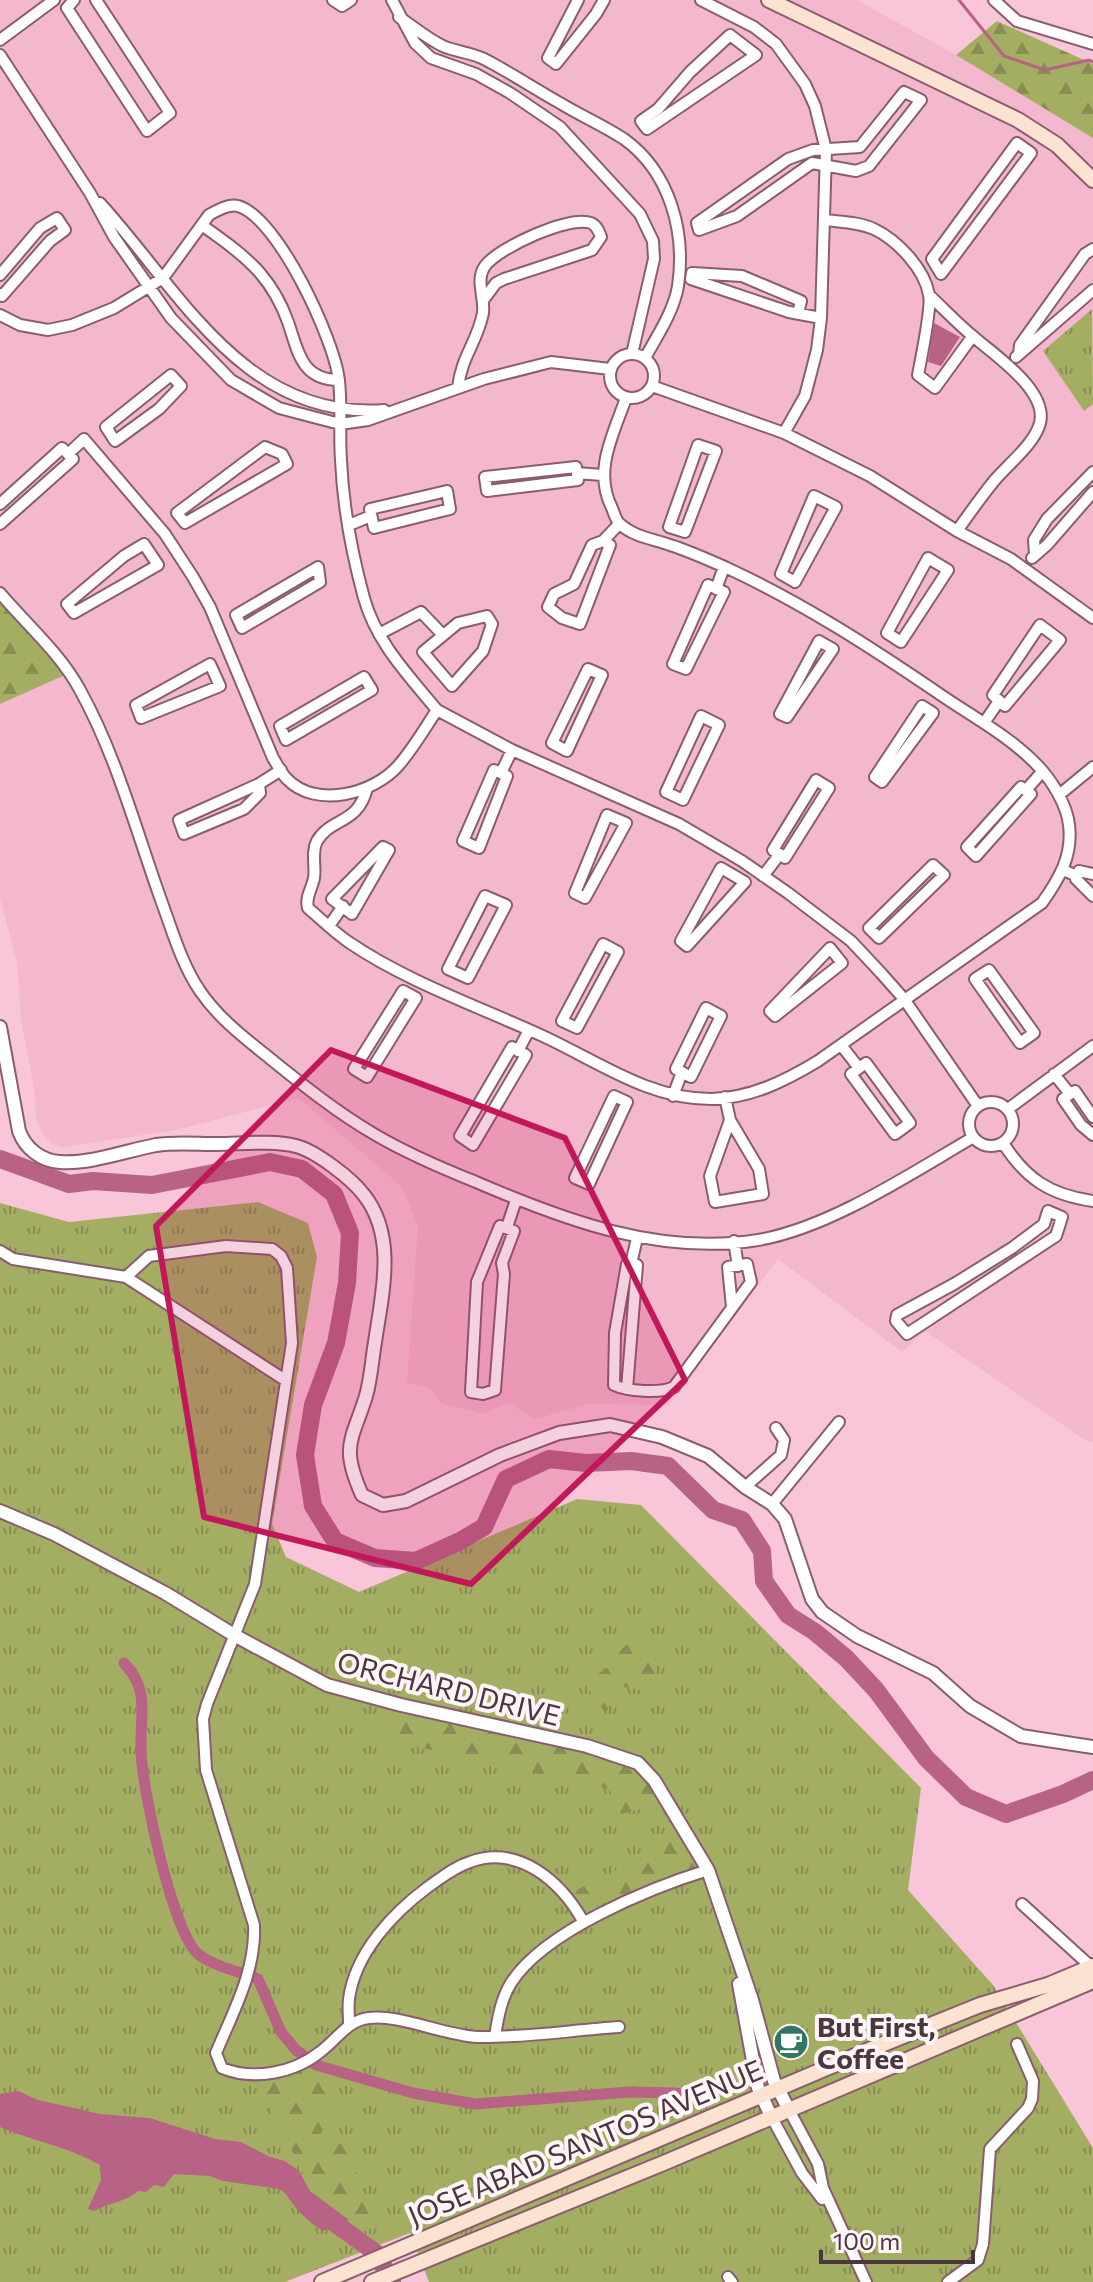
<svg xmlns="http://www.w3.org/2000/svg" width="1093" height="2282" font-family="Commissioner,sans-serif">
<style>
.built{fill:#f4b8ce}
.grass{fill:url(#grass-tufts)}
.forest{fill:url(#forest-firs)}
.water{fill:#b86285}
.lines{fill:none;stroke-linecap:round;stroke-linejoin:round}
.stream{stroke:#b86285;stroke-width:3}
.canal{stroke:#b86285;stroke-width:11}
.river{stroke:#b86285;stroke-width:18}
.minor-casing{stroke:#8a5d6e;stroke-width:14}
.tertiary-casing{stroke:#8a5d6e;stroke-width:16}
.secondary-casing{stroke:#8a5d6e;stroke-width:18}
.minor{stroke:#fff;stroke-width:10}
.tertiary{stroke:#fff;stroke-width:12}
.secondary{stroke:#fce2d0;stroke-width:14}
.marked{fill:#c2185b;fill-opacity:0.2;stroke:#c2185b;stroke-width:6;stroke-linejoin:round}
.labels{text-anchor:middle;dominant-baseline:central;stroke-width:8;stroke-linejoin:round;paint-order:stroke}
.street-label{font-size:28px;fill:#4a363d;stroke:#fff4f7}
.poi-label{font-size:28px;font-weight:bold;fill:#4a363d;stroke:#fff4f7;text-anchor:start}
</style>
<defs>
<pattern id="grass-tufts" width="24" height="20" patternUnits="userSpaceOnUse" patternTransform="scale(2)"><rect width="24" height="20" fill="#a4ae63"/><path d="M3 7l-1-3M5 7V3M7 7l1-3M15 17l-1-3M17 17v-4M19 17l1-3" fill="none" stroke="#888e53"/></pattern>
<pattern id="forest-firs" width="22" height="20" patternUnits="userSpaceOnUse" patternTransform="scale(2)"><rect width="22" height="20" fill="#a4ae63"/><path d="M5 1l3.5 6h-7zM16 11l3.5 6h-7z" fill="#888e53"/></pattern>
</defs>
<rect width="100%" height="100%" fill="#f9c5d8"/>
<!-- built -->
<path class="built" d="M0 0H857L956 55 1093 138V1442L1085 1440 925 1331 902 1352 778 1259 668 1405 588 1404 535 1419 507 1402 484 1414 441 1403 429 1388 407 1383 418 1225 401 1186 298 1098 177 1130 63 1147 52 1144 44 1136 36 1119 34 1088 21 1020 17 962 0 899Z"/>
<!-- grass -->
<path class="grass" d="M1092 309 1093 404 1084 411 1043 351Z
M258 1202 308 1223 317 1257 272 1524 286 1557 359 1592 577 1499 641 1505 921 1788 908 1890 993 1985 1093 2148V2282H429L410 2233 285 2282H0V1203L69 1222Z"/>
<!-- forest -->
<path class="forest" d="M997 21 1093 64V138L956 55Z
M0 602 65 675 0 704Z
M631 1641H648L657 1660 651 1692 618 1686 607 1711 599 1707 585 1682 612 1665 614 1655Z
M392 1708 618 1755 638 1767 681 1832 654 1820 647 1807 621 1814 609 1789 382 1739Z
M686 1834 697 1874 584 1915 571 1893Z
M306 2065 337 2077 335 2107 316 2142 346 2144 370 2209 384 2207C378 2224 373 2231 355 2233L314 2194 255 2078Z"/>
<!-- water -->
<path class="water" d="M934 323 960 337 941 366 928 362Z
M18 2091 38 2100 100 2114 150 2118 215 2139 241 2142 270 2157 285 2161 299 2171 310 2191 349 2220 323 2231C312 2224 301 2215 293 2204 288 2198 287 2194 280 2189L223 2181 210 2176 174 2174 164 2187 154 2185 146 2192 138 2191C126 2202 108 2203 94 2211L88 2209 101 2180 100 2165C69 2147 33 2141 0 2127V2094Z"/>
<g class="lines">
<!-- stream -->
<path class="stream" d="M959 0 1004 56 1045 70 1089 60 1093 62"/>
<!-- canal -->
<path class="canal" d="M124 1663C150 1689 140 1716 141 1749 141 1785 172 1929 197 1953 209 1965 241 1972 258 1979L281 2032 296 2050 316 2065 413 2093 475 2104 629 2092 677 2093"/>
<!-- river -->
<path class="river" d="M0 1159 69 1184 93 1181 152 1185 270 1162 302 1169 334 1194 350 1233 347 1283 336 1343 313 1405 305 1455 313 1506 335 1541 375 1558 416 1561 460 1541 484 1527 506 1479 549 1459 586 1463 631 1461 668 1466 713 1510 742 1520 762 1551 764 1581 788 1615 815 1632 846 1658 876 1690 926 1758 966 1797 1006 1814 1063 1794 1093 1780
M318 2211 376 2253 392 2282"/>
<defs>
<path id="minor" d="M74 0 67 8 147 131 170 113 96 0
M333 0 342 6 351 0
M392 0 415 43 431 58 476 74 510 93 560 127 640 214 653 241 654 259 632 354
M578 0 548 58 556 64 596 14 604 0
M701 0 754 27 776 44 805 84 815 106 826 150 821 318 817 350 805 396 784 433
M994 0 1017 21 1093 44
M399 17C414 27 429 40 445 47 458 52 474 53 486 60 511 73 535 89 560 103 581 116 603 125 624 139 670 172 686 232 678 286 674 311 657 336 645 358
M730 35 756 55 647 129 641 121 658 109 690 72Z
M0 40 54 0
M0 55 90 193 114 237 171 318 231 380 279 408 340 424 368 420 484 379 551 362 610 369
M904 92 921 100 869 166 856 171 812 163 737 216 699 230 697 223 788 159 813 150 860 147Z
M1017 143 1031 153 941 274 932 259Z
M100 203C181 292 245 420 384 410
M825 220C841 222 859 222 874 229 897 240 925 269 929 295 932 307 921 359 918 375L935 388 972 337
M203 226C223 240 244 255 260 273 272 287 282 305 288 322 298 351 301 380 339 380
M0 275 40 228 57 218 65 230 50 241 2 296 0 294
M930 296C945 310 959 325 975 338 996 356 1048 391 1040 423 1034 445 1008 464 994 481 981 497 969 514 957 531
M798 314 801 301 742 276 692 273 691 279 789 312 821 318
M0 315 20 325 48 330 72 325 114 308 163 278 209 215C218 210 228 204 238 206 278 217 335 341 339 381 342 407 339 434 341 460 343 506 352 554 364 598 376 642 409 676 437 710
M610 376a22 22 0 1 1 44 0a22 22 0 1 1-44 0Z
M1019 354 1020 345 1085 254 1093 249
M1016 357 1093 290
M171 375 181 386 159 409 115 441 106 427Z
M652 386 784 433 870 476 957 531 1011 559 1093 618
M458 388C461 357 477 343 483 313 485 297 475 280 485 266 498 248 569 215 591 223 597 226 599 231 601 237L592 250 504 279 496 283 484 299
M698 445 716 451 685 532 669 527Z
M265 447 282 454 287 464 185 523 177 513Z
M68 454 84 439 165 534 193 577 210 607 273 758C277 764 281 773 287 779 316 809 373 794 398 766 413 749 425 728 437 710L512 750 679 824 742 861 788 893 851 941 881 973 904 999 978 1106
M576 467 578 480 487 491 485 477Z
M577 473 602 475
M447 491 450 509 374 528 370 509Z
M814 496 836 507 795 582 781 574Z
M0 504 62 448 73 459 0 524
M349 525 371 516
M603 541 610 545 580 624 562 618 548 607 554 594 574 584 592 545 603 541 619 524
M144 544 158 565 74 613 67 604 124 556Z
M1035 554 1034 540 1047 519 1093 472
M928 558 948 570 901 642 887 633Z
M1032 558 1047 545 1093 492
M318 567 320 582 242 628 236 615Z
M708 585 724 592 686 669 673 664Z
M716 589 724 567
M0 593C27 625 60 653 80 690 116 755 136 830 161 900 172 930 182 965 200 991 219 1019 246 1039 272 1060 304 1086 338 1113 374 1134 406 1153 441 1168 476 1182 564 1220 660 1256 758 1240 829 1228 910 1174 972 1138
M487 616 492 624 483 651 452 686 423 652 458 623Z
M1040 625 1060 640 1005 706 993 695Z
M379 634 421 612 442 634
M819 641 833 649 787 717 780 714Z
M210 664 220 686 141 718 136 705Z
M588 669 602 675 567 751 552 743Z
M364 677 372 690 286 740 280 726Z
M922 706 933 713 882 782 875 777Z
M701 716 719 725 683 800 666 792Z
M984 723 999 701
M494 770 507 776 479 848 463 841Z
M501 773 512 750
M816 780 829 788 785 858 773 850Z
M259 784 260 793 244 809 184 834 179 820 259 784 281 770
M1021 787 1031 794 976 856 967 847Z
M367 788C358 825 331 817 317 841 311 852 316 867 314 878 312 889 305 897 308 908 322 920 335 933 350 943 409 983 483 1008 547 1038 600 1063 650 1099 711 1099 751 1098 785 1081 818 1061L1042 903C1059 879 1073 856 1069 825 1067 805 1052 781 1039 767 1011 737 973 717 941 695 872 648 803 603 727 568 709 560 689 551 670 545 654 539 634 537 620 524 616 521 614 513 612 508 593 471 613 435 626 398
M1026 790 1042 772
M1059 795 1093 767
M607 815 626 823 585 898 575 893Z
M383 847 389 850 352 914 332 899Z
M933 865 944 875 879 938 869 928Z
M721 868 745 882 687 946 681 941Z
M1063 870 1077 876 1079 871 1093 874
M763 876 780 854
M1077 876 1076 879 1093 896
M485 896 506 905 468 978 448 969Z
M329 926 343 906
M603 944 618 952 577 1028 562 1021Z
M830 948 842 963 775 1016 770 1011Z
M989 970 1034 1033 1020 1043 975 979Z
M403 991 416 998 367 1077 354 1069Z
M706 1008 721 1016 691 1077 676 1069Z
M841 1045 859 1068
M512 1047 526 1055 473 1145 460 1136Z
M518 1051 529 1030
M866 1063 910 1123 895 1134 851 1074Z
M1054 1074 1070 1094 1075 1091 1093 1117
M1070 1094 1063 1099 1081 1125 1093 1135
M614 1096 627 1102 589 1184 575 1178Z
M673 1096 682 1072
M725 1097 730 1120 759 1169 763 1194 715 1202 710 1176 730 1120
M969 1124a22 22 0 1 1 44 0a22 22 0 1 1-44 0Z
M1008 1109 1093 1046
M1003 1143C1026 1179 1050 1195 1093 1201
M1048 1211 1062 1217 1056 1236 907 1334 896 1321 897 1315 954 1284 1012 1248 1044 1224Z
M500 1226 514 1231 502 1263 504 1274 495 1390 483 1394 471 1392 477 1282Z
M507 1227 516 1200
M734 1241 738 1266
M0 1251 13 1259 126 1277 285 1380
M631 1264 637 1238
M126 1277 149 1256 226 1246 272 1249 281 1256 287 1268 292 1343 255 1584 207 1704 203 1719 206 1770 254 1925C256 1971 233 2012 216 2053L222 2068C253 2081 294 2073 320 2052 338 2039 346 2021 369 2018 399 2014 446 2036 478 2037 523 2038 573 2030 619 2027
M627 1389 637 1265 627 1264 615 1333 614 1385C627 1391 660 1394 674 1387L751 1282 747 1264 728 1267 732 1307
M745 1487 781 1455 784 1440 776 1428
M772 1504 839 1422
M1022 1904 1087 1963 1091 1972
M349 2023C349 2016 348 2007 349 1999 355 1953 393 1913 428 1887 441 1878 454 1867 470 1862 519 1844 561 1882 583 1921
M495 2036C498 2018 501 1999 511 1983 544 1931 650 1888 708 1870
M788 2108 818 2164 823 2188 866 2282
M771 2116 802 2173 822 2199
M728 2277 732 2282
M948 2282 978 2260 983 2244 990 2149 1028 2108 1032 2099 1033 2081 1017 2044"/>
<path id="tertiary" d="M0 1027 19 1131C25 1148 41 1161 60 1162 91 1164 125 1151 156 1145 175 1142 197 1144 216 1144 241 1144 271 1140 296 1146 316 1151 352 1179 364 1195 397 1237 382 1294 375 1342 372 1359 371 1379 366 1396 352 1441 340 1446 362 1495L383 1505 406 1501 500 1455 559 1433 610 1425 662 1437 708 1456 745 1487 772 1504 785 1519 812 1599 822 1612 857 1636 933 1673 970 1706 1021 1736 1093 1747
M0 1511 54 1534 165 1593 234 1635 327 1685 401 1705 587 1746 638 1763 654 1780 708 1870 752 2000 774 2081 788 2108
M739 1984 758 2088 771 2116"/>
<path id="secondary" d="M769 0 1018 120 1057 145 1093 180
M322 2282 876 2047 980 2005 1048 1985 1093 1966
M372 2282 666 2162 1093 1981"/>
</defs>
<!-- minor casing -->
<use href="#minor" class="minor-casing"/>
<!-- tertiary casing -->
<use href="#tertiary" class="tertiary-casing"/>
<!-- secondary casing -->
<use href="#secondary" class="secondary-casing"/>
<!-- minor -->
<use href="#minor" class="minor"/>
<!-- tertiary -->
<use href="#tertiary" class="tertiary"/>
<!-- secondary -->
<use href="#secondary" class="secondary"/>
</g>
<!-- marked area -->
<path class="marked" d="M331 1050 565 1138 685 1380 471 1584 204 1517 156 1226Z"/>
<!-- icons -->
<defs>
<symbol id="cafe-disc" viewBox="-11 -11 22 22"><circle r="9.5" fill="#347666" stroke="#fff4f7"/><path d="M-5.5-4.5H6V0H3Q3 3.5 0 3.5H-2.5Q-5.5 3.5-5.5 0ZM3-3.2v2h1.7v-2ZM-6 4.5H4V6H-6Z" fill="#fff"/></symbol>
</defs>
<g fill-rule="evenodd">
<use href="#cafe-disc" x="771" y="2022" width="40" height="40"/>
</g>
<g class="labels">
<!-- street labels -->
<g class="street-label">
<text transform="translate(449 1688) rotate(14)">ORCHARD DRIVE</text>
<text transform="translate(585 2142) rotate(-23)">JOSE ABAD SANTOS AVENUE</text>
</g>
<!-- poi labels -->
<g class="poi-label">
<text x="817" y="2026">But First,<tspan x="817" dy="32">Coffee</tspan></text>
</g>
</g>
<!-- scale -->
<path d="M821 2250v12h152v-12" fill="none" stroke="#4a363d" stroke-width="4"/>
<text x="833" y="2250" font-size="24" fill="#4a363d" stroke="#fff4f7" stroke-width="6" paint-order="stroke">100 m</text>
</svg>
